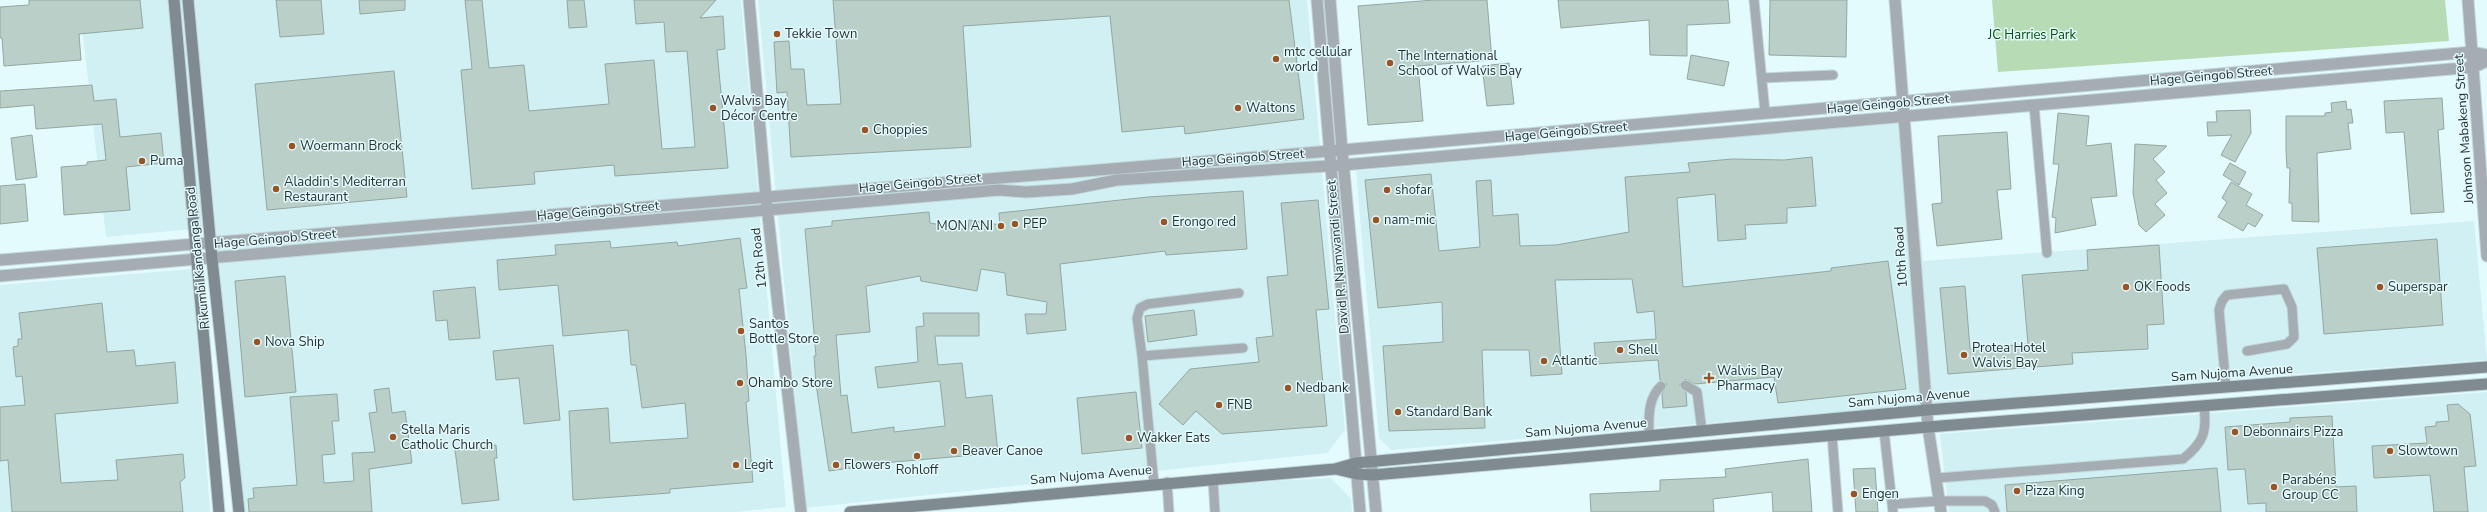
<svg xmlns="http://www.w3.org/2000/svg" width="2487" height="512" font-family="'Nunito Sans',sans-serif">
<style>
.built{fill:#d0f0f4}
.green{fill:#b7dcb5}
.building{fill:#b9cfc8;stroke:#93a7a1}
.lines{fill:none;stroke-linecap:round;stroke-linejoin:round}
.service-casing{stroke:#c2d7d9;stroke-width:11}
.minor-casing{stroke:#c2d7d9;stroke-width:13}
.secondary-casing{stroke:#c2d7d9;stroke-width:13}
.service{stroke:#a5adb2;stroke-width:9}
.minor{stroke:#a5adb2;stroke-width:11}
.secondary{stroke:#7f8a91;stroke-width:11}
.poi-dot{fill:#985425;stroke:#e4fbfe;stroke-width:1.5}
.labels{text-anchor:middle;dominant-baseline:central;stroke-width:3;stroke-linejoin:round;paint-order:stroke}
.poi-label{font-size:13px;fill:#283132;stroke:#e4fbfe;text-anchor:start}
.park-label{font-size:13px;fill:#054d0c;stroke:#e4fbfe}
.street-label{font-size:13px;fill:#283132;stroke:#e4fbfe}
</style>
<rect width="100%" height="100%" fill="#e4fbfe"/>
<!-- built -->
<path class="built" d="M79 0H741L786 507 735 512H244L215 227 106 237Z
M758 0H1307L1345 430 1327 453 805 508Z
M1910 121 1923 261 2474 221 2487 360 2216 380 1391 450 1379 438 1356 171Z
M192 269 210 512H0V285Z
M2487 392V512H1949L1940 434Z
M1331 478 1351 499 1352 512H1220L1219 484Z"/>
<!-- green -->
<path class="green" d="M1992 0H2445L2449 41 1998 72Z"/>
<!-- building -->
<path class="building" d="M29 0H140L143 28 79 34 81 60 4 66 2 38H0V7L29 5Z
M276 0H321L324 34 280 37Z
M359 0H405V10L360 14Z
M465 0H482L489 68 524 65 529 111 609 104 605 64 654 60 662 149 695 147 687 51 666 52 664 22 636 24 634 0H716L700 18 723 16 725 49 717 50 728 168 615 176 614 165 534 172 535 184 472 189 461 70 472 69Z
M567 0H584L587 27 569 28Z
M833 0H1289L1304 119 1185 134 1184 126 1122 132 1110 16 963 26 971 147 791 157 787 92 777 93 774 42 789 41 791 69H804L807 105 841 104Z
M1434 0H1487L1492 60 1418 66 1423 121 1368 125 1358 6Z
M1558 0H1728L1730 23 1687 25V56L1650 55 1649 20 1561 28Z
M1770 0H1847L1846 57 1769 55Z
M1691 55 1729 62 1724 86 1687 79Z
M1509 63 1514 104 1487 106 1482 66Z
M394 71 407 197 267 210 255 84Z
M92 85 94 101 116 99 120 137 161 133 164 163 126 167 130 210 64 215 61 167 87 165V162L106 160 102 124 36 129 34 105 0 108V91Z
M2442 98 2444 129 2438 130 2444 212 2411 214 2404 132 2386 133 2384 101Z
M2346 101 2347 110 2351 109 2353 123H2348L2351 149 2317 153 2319 222 2292 221V203H2289L2290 168H2287L2286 151V116H2325V113L2332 112 2331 103Z
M2250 110 2251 133 2235 162 2221 155 2232 135 2208 136 2207 122H2217L2216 111Z
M2058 113 2089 116 2086 146 2111 143 2117 196 2091 198 2096 225 2055 233 2056 218 2052 217 2059 164H2053Z
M2007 132 2011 189 1997 190 2002 239 1937 246 1932 204 1942 203 1938 136Z
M32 135 37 177 16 180 11 138Z
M2135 144 2167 146 2153 159 2165 172 2156 180 2167 193 2155 204 2165 215 2146 232 2139 225 2133 193Z
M1812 157 1816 206 1787 208V223L1745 225 1746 239 1718 241 1715 194 1677 198 1683 287 1831 271V268L1888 261 1906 389 1778 403 1774 377 1695 384 1685 379 1679 385 1686 392 1687 406 1663 408 1662 394 1667 384 1660 380 1658 360 1596 364 1594 343 1656 339 1654 311 1637 313 1632 279 1555 280 1562 374 1531 376 1529 350H1482L1485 428 1389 431 1383 346 1443 342 1442 302 1378 308 1365 180 1431 174 1439 251 1480 247 1476 181 1491 180 1493 216 1518 214 1520 246 1556 245 1629 232 1625 177 1690 172 1688 163 1732 159 1784 160Z
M2230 163 2246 172 2239 185 2223 175Z
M2231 182 2252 194 2246 205 2263 215 2255 227 2248 223 2243 231 2218 217 2227 202 2222 198Z
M25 184 28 221 0 224V186Z
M1243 191 1247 249 1166 255 1165 251 1060 264 1066 330 1027 334 1025 314H1046L1047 302 1007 295 1005 273 981 269 977 291 921 281 920 276 866 286 870 332 836 335 841 396 847 395 852 433 894 427V432L945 426 940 381 878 388 875 367 918 362 916 327 924 326 923 313H979V336H935L938 365 962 363 966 398 992 395 998 453 894 462 829 471 816 384 814 356H816L805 229 832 226V221L929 212 930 223 968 230 969 220 1000 225 999 213 1148 197Z
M1318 200 1329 309 1316 310 1327 426 1222 434 1196 411 1183 425 1159 404 1190 369 1259 362 1256 338 1273 336 1267 277 1288 275 1281 203Z
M740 238 747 288 739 289 746 355 749 401 746 402 753 482 670 489V493L573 500 569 411 608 408 610 443 688 438 685 403 642 408 636 365H631L628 330 563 336 558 285 499 290 497 260 556 255 555 245 610 241 611 248 677 242 678 246Z
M2437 239 2443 325 2324 334 2317 248Z
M2159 245 2164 324 2147 325 2148 349 2072 353 2073 364 1948 374 1940 288 1965 286 1970 349 2028 344 2022 275 2088 270 2087 250Z
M285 276 296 392 245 397 235 281Z
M475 287 480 338 449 340 447 320 436 321 433 291Z
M102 303 107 352 134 350 136 366 175 362 178 403 55 414 61 483 118 480 116 460 183 454 185 478 180 482 183 512H12L8 460 0 461V407L25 405 22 376 16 377 13 347 18 346V339H22L19 313Z
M1194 310 1197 335 1148 342 1145 316Z
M553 345 560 420 524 424 519 378 496 380 493 351Z
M389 388 392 413 405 411 412 463 369 469 372 512H249L248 499 254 498 253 488 297 485 290 397 337 394 339 421H332L335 454 322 455 324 483 354 481 352 453 375 452 369 413 377 412 374 390Z
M1136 392 1142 448 1082 454 1077 398Z
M2458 404 2470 414 2476 466 2464 467 2468 512H2434L2430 475 2374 478 2372 446 2427 443 2425 427 2436 426V422L2449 421 2447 405Z
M2332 416 2336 487 2356 486 2357 512H2266V503L2248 504 2245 469 2228 470 2225 427 2290 422V418Z
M496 445 497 458H494L499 500 462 504 455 450Z
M1808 459 1812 512H1773L1772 492 1713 499 1714 512H1591L1590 494 1660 491V480L1726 477 1725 469Z
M1875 468 1878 512H1856L1853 469Z
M2217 468 2221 512H2007L2005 485Z"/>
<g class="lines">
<defs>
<path id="service" d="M1754 0 1765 112
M1763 78 1833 75
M2034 105 2047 253
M1142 356 1137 318 1140 308 1148 304 1239 293
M1685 385 1697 392 1702 431
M2226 387 2219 310 2222 301 2227 295 2284 289 2292 307 2294 337 2287 344 2247 351
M1884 431 1893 512
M1832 435 1838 512
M1649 436C1649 419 1647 399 1661 386
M1937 478 2183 459C2204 442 2207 432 2204 406
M1213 479 1215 512
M1167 482 1169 512
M1154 484 1142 356 1243 348
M1894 504 1939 501H1985L1992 505 1995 512"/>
<path id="minor" d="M749 0 766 198 801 512
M1317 0 1360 512
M1330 0 1342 150 1376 512
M1895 0 1928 427 1941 512
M2468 0 2487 256
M0 260 1342 150 2472 52 2487 55
M0 276 999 190 1026 192 1072 189 1117 180 1343 165 2474 67 2487 61"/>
<path id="secondary" d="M174 0 219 512
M188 0 212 259 239 512
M1336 469 1357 474 1373 475 1928 427 2487 384
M850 512 1335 469 1356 463 1927 410 2487 367"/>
</defs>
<!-- service casing -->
<use href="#service" class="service-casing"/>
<!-- minor casing -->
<use href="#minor" class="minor-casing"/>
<!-- secondary casing -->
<use href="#secondary" class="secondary-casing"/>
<!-- service -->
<use href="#service" class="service"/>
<!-- minor -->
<use href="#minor" class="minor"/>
<!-- secondary -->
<use href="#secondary" class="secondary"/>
</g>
<!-- markers -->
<g class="poi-dot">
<circle cx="777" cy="34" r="4"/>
<circle cx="1276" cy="59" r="4"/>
<circle cx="1390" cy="63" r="4"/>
<circle cx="713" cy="108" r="4"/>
<circle cx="1238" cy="108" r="4"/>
<circle cx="865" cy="130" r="4"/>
<circle cx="292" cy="146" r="4"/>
<circle cx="142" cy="161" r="4"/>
<circle cx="276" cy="189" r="4"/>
<circle cx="1387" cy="190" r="4"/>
<circle cx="1376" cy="220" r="4"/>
<circle cx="1164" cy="222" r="4"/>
<circle cx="1015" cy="224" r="4"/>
<circle cx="1001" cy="226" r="4"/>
<circle cx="2126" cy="287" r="4"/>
<circle cx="2380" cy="287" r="4"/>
<circle cx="741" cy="331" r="4"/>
<circle cx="257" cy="342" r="4"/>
<circle cx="1620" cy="350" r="4"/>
<circle cx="1964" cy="355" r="4"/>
<circle cx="1544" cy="361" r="4"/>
<path d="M1707 372h4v4h4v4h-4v4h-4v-4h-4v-4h4z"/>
<circle cx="740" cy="383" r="4"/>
<circle cx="1288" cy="388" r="4"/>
<circle cx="1219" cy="405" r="4"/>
<circle cx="1398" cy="412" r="4"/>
<circle cx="2235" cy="432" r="4"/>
<circle cx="393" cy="437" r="4"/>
<circle cx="1129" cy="438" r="4"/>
<circle cx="954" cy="451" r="4"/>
<circle cx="2390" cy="451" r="4"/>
<circle cx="917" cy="456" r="4"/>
<circle cx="736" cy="465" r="4"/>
<circle cx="836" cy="465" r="4"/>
<circle cx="2274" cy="487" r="4"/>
<circle cx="2017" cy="491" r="4"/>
<circle cx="1854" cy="494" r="4"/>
</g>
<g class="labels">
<!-- poi labels -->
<g class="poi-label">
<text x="785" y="34">Tekkie Town</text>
<text x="1284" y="52">mtc cellular<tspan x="1284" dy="15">world</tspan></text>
<text x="1398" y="56">The International<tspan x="1398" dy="15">School of Walvis Bay</tspan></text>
<text x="721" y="101">Walvis Bay<tspan x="721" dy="15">Décor Centre</tspan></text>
<text x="1246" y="108">Waltons</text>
<text x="873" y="130">Choppies</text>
<text x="300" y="146">Woermann Brock</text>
<text x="150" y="161">Puma</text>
<text x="284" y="182">Aladdin's Mediterran<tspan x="284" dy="15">Restaurant</tspan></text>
<text x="1395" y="190">shofar</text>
<text x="1384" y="220">nam-mic</text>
<text x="1172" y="222">Erongo red</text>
<text x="1023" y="224">PEP</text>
<text x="993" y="226" text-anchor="end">MON ANI</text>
<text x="2134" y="287">OK Foods</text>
<text x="2388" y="287">Superspar</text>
<text x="749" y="324">Santos<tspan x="749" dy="15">Bottle Store</tspan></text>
<text x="265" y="342">Nova Ship</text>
<text x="1972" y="348">Protea Hotel<tspan x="1972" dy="15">Walvis Bay</tspan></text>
<text x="1628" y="350">Shell</text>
<text x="1552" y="361">Atlantic</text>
<text x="1717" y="371">Walvis Bay<tspan x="1717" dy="15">Pharmacy</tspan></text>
<text x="748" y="383">Ohambo Store</text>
<text x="1296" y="388">Nedbank</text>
<text x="1227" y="405">FNB</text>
<text x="1406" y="412">Standard Bank</text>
<text x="401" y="430">Stella Maris<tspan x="401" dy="15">Catholic Church</tspan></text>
<text x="2243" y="432">Debonnairs Pizza</text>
<text x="1137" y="438">Wakker Eats</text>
<text x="962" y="451">Beaver Canoe</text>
<text x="2398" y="451">Slowtown</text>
<text x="744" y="465">Legit</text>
<text x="844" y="465">Flowers</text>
<text x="917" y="470" text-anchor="middle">Rohloff</text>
<text x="2282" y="480">Parabéns<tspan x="2282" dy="15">Group CC</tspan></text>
<text x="2025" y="491">Pizza King</text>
<text x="1862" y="494">Engen</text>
</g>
<!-- park labels -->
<g class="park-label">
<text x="2032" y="35">JC Harries Park</text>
</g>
<!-- street labels -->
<g class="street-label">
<text transform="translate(2211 76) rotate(-5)">Hage Geingob Street</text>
<text transform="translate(1888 104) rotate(-5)">Hage Geingob Street</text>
<text transform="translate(2464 129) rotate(-94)">Johnson Mabakeng Street</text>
<text transform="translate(1566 132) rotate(-5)">Hage Geingob Street</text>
<text transform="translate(1243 158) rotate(-4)">Hage Geingob Street</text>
<text transform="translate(920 183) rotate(-5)">Hage Geingob Street</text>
<text transform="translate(598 211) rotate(-5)">Hage Geingob Street</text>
<text transform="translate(275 239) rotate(-5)">Hage Geingob Street</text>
<text transform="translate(1338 257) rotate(-95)">David R. Namwandi Street</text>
<text transform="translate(1901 257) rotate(-94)">10th Road</text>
<text transform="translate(198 258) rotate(-96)">Rikumbi Kandanga Road</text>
<text transform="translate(759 258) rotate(-96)">12th Road</text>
<text transform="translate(2232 373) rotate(-4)">Sam Nujoma Avenue</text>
<text transform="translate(1909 398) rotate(-5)">Sam Nujoma Avenue</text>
<text transform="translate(1586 428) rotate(-5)">Sam Nujoma Avenue</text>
<text transform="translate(1091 475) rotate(-5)">Sam Nujoma Avenue</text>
</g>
</g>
</svg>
